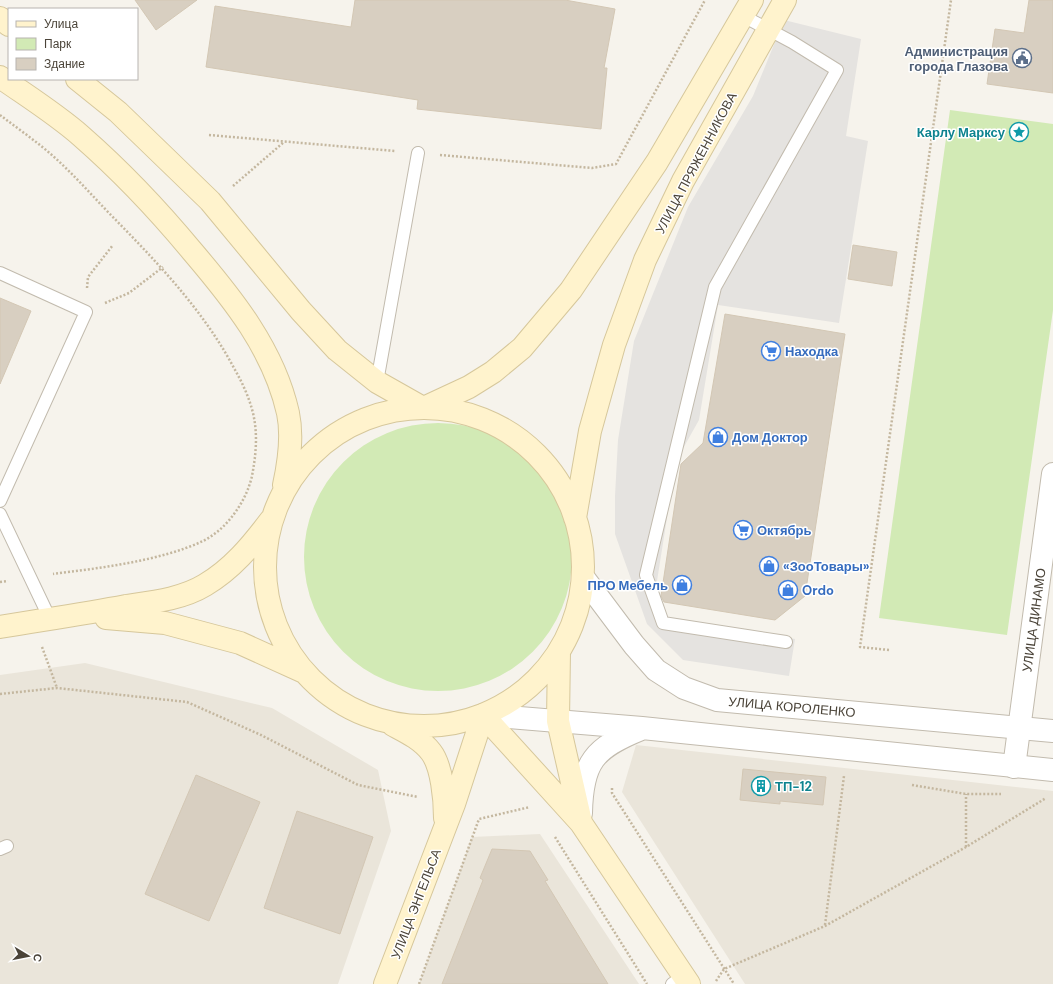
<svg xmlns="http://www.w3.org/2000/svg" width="1053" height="984" font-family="'DM Sans',sans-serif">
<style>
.residential{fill:#eae5da}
.green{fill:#d2eab5}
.parking{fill:#e5e3e0}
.building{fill:#d8cfc1;stroke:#d3c7b4}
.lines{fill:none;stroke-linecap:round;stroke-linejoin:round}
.service-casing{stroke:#c2bbae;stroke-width:14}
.minor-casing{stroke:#c2bbae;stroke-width:24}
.tertiary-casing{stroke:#c2bbae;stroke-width:24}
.secondary-casing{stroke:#d6c79b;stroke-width:24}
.path{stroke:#c4b79f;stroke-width:2.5;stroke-dasharray:2 2;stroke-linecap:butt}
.service{stroke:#fff;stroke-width:12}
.minor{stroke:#fff;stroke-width:22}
.tertiary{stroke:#fff;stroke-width:22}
.secondary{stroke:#fff3cd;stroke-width:22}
.labels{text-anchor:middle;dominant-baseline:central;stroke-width:3;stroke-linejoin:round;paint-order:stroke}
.service-label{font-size:13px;font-weight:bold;fill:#4e5e75;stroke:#fff;text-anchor:end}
.culture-label{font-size:13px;font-weight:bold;fill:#0d838f;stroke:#fff;text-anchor:end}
.street-label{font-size:13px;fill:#4b4439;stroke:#fff}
.shop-label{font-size:13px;font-weight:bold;fill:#366cbe;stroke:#fff;text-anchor:start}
</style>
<rect width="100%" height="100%" fill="#f6f3ec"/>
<!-- residential -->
<path class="residential" d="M85 663 272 708 378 770 391 831 338 984H0V675Z
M636 745 1053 791V984H745L622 792Z
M540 834 639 984H419L472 837Z"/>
<!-- green -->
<path class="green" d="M950 110 1053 124V310L1007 635 879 618Z
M304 557a134 134 0 1 1 268 0a134 134 0 1 1-268 0Z"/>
<!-- parking -->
<path class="parking" d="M784 20 861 39 846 136 868 141 839 323 718 305 699 420 676 461 654 600 667 617 795 639 789 676 683 660 647 624 615 534V496L618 440 634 341 688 207 753 96Z"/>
<!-- building -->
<path class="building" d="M135 0H197L156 30Z
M355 0H565L615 9 604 68H607L601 129 417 109 418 100 206 67 215 6 351 27Z
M1029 0H1053V93L987 84 995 29 1024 33Z
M853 245 897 252 892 286 848 279Z
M0 298 31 311 0 384Z
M725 314 845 334 805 596 775 620 664 602 661 596 681 464 703 443Z
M743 769 826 777 823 805 780 801V804L740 800Z
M196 775 260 802 209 921 145 894Z
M297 811 373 837 340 934 264 908Z
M492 849 530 851 548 880 545 881 608 984H442L483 880 480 878Z"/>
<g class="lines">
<defs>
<path id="service" d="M743 16 792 42 837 70 715 287 646 575 663 623 786 642
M0 273 86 312 0 501
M377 382 418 153
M0 514 50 619
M0 849 7 846
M672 984 684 976"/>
<path id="minor" d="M1014 767 1053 474"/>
<path id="tertiary" d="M583 577 634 645 656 670 684 688 717 700 1053 731
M483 715 642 728 1053 770
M581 813C582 762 594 748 641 729"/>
<path id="secondary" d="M0 18 9 25
M0 77C27 96 56 114 81 136 121 171 158 210 192 251 233 299 274 350 288 413 293 437 289 462 284 485
M77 79 118 112 210 201 301 311 337 350 377 382 423 408
M426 407 469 387 493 372 522 348 571 290 657 162 752 0
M265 567a159 159 0 1 1 318 0a159 159 0 1 1-318 0Z
M575 518 590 431 614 345 645 260 683 181 785 0
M106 618 165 623 240 643 304 672
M0 627C42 620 84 614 126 606 153 602 182 599 205 585 232 569 251 546 270 521
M559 651 558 721 581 822
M483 715 581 823 689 984
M393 725C406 732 421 739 431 752 442 766 445 800 445 818
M385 984 454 804 483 715"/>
</defs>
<!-- service casing -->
<use href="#service" class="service-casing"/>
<!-- minor casing -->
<use href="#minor" class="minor-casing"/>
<!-- tertiary casing -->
<use href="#tertiary" class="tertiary-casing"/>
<!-- secondary casing -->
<use href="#secondary" class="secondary-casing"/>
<!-- path -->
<path class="path" d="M0 115C17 128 36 141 53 156 72 173 89 192 107 211 154 259 202 308 234 368 242 382 249 397 253 413 258 434 256 455 252 476 246 502 227 529 203 541 160 561 100 568 53 574
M209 135 395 151
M440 155 592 168 616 164 705 0
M233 186 284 142
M87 288 88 277 113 245
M105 303 129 293 163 267
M0 582 8 581
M42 647 57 688
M889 650 860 647 951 0
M0 694 57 688 187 702 261 735 358 785 418 797
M912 785 966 794H1001
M612 788V793L734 984
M555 837 647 984
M966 847V794
M825 925 844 776
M716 981 724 969 825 926 966 847 1046 798
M419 984 479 819 530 807"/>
<!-- service -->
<use href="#service" class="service"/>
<!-- minor -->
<use href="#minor" class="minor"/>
<!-- tertiary -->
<use href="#tertiary" class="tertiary"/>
<!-- secondary -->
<use href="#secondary" class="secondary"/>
</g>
<!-- icons -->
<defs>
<symbol id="civic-ring" viewBox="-11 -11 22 22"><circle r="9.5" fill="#fff" stroke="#5c6f8a" stroke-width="1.5"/><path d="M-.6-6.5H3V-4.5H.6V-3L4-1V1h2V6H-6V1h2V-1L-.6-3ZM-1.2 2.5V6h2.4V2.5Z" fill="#5c6f8a"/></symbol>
<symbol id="sight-ring" viewBox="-11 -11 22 22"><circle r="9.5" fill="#fff" stroke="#0f9aa8" stroke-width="1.5"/><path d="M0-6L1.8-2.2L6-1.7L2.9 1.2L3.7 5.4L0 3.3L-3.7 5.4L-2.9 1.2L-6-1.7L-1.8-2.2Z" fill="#0f9aa8"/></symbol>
<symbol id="supermarket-ring" viewBox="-11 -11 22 22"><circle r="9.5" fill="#fff" stroke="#3f7fe0" stroke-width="1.5"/><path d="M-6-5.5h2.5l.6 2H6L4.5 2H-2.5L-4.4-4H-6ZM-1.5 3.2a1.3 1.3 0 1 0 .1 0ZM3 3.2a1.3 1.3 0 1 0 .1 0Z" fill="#3f7fe0"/></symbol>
<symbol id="shop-ring" viewBox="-11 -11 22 22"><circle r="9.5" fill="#fff" stroke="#3f7fe0" stroke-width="1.5"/><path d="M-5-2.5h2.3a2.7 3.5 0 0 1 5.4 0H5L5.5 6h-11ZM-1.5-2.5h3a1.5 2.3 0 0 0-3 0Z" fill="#3f7fe0"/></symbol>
<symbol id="building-ring" viewBox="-11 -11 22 22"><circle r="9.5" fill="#fff" stroke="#0f9aa8" stroke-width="1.5"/><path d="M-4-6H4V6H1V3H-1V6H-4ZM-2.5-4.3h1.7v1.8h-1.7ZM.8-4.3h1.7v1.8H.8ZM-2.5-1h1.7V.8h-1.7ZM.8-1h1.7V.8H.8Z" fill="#0f9aa8"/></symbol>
</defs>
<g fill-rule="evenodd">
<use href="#civic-ring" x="1011" y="47" width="22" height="22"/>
<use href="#sight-ring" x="1008" y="121" width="22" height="22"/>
<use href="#supermarket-ring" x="760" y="340" width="22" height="22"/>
<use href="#shop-ring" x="707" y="426" width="22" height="22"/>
<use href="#supermarket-ring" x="732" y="519" width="22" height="22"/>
<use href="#shop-ring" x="758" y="555" width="22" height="22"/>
<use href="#shop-ring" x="671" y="574" width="22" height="22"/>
<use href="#shop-ring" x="777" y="579" width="22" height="22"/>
<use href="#building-ring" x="750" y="775" width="22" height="22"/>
</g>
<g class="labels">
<!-- service labels -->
<g class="service-label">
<text x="1008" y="51">Администрация<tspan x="1008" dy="15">города Глазова</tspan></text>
</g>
<!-- culture labels -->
<g class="culture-label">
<text x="1005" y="132">Карлу Марксу</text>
<text x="775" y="786" text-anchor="start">ТП-12</text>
</g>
<!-- street labels -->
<g class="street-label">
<text transform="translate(696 163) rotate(-62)">УЛИЦА ПРЯЖЕННИКОВА</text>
<text transform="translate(1034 620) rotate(-82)">УЛИЦА ДИНАМО</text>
<text transform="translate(792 707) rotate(5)">УЛИЦА КОРОЛЕНКО</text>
<text transform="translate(416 904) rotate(-69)">УЛИЦА ЭНГЕЛЬСА</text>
</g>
<!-- shop labels -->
<g class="shop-label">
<text x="785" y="351">Находка</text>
<text x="732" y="437">Дом Доктор</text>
<text x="757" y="530">Октябрь</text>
<text x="783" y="566">«ЗооТовары»</text>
<text x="668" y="585" text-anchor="end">ПРО Мебель</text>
<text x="802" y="590">Ordo</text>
</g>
</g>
<!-- legend -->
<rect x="8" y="8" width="130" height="72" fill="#ffffff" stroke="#b7b4b0"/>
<rect x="16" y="21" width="20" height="6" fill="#fff3cd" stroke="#b7b4b0"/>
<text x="44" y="28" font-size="12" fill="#4b4439">Улица</text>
<rect x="16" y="38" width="20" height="12" fill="#d2eab5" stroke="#b7b4b0"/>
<text x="44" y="48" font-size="12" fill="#4b4439">Парк</text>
<rect x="16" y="58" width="20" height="12" fill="#d8cfc1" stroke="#b7b4b0"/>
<text x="44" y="68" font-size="12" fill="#4b4439">Здание</text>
<!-- north arrow -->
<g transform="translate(28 956) rotate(100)" stroke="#ffffff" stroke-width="3" paint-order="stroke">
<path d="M0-3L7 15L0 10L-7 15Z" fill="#4b4439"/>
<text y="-6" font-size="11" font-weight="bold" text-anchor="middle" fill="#4b4439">С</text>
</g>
</svg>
